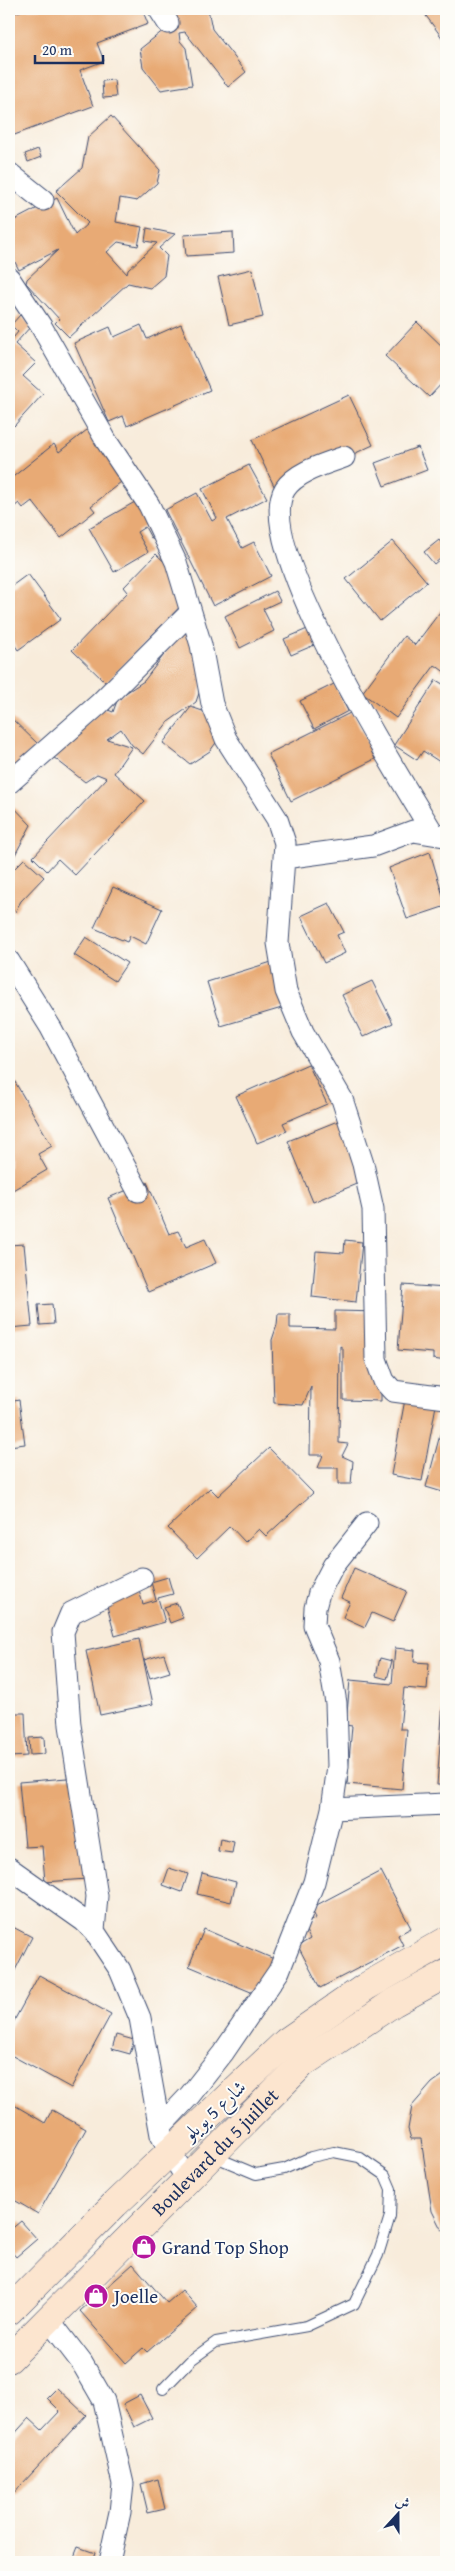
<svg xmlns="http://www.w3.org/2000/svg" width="455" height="2571" font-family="'Gentium Book Plus',Amiri,serif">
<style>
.building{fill:#e8aa74;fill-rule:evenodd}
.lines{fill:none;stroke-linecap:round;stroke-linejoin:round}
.lane-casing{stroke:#3c4b71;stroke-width:12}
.street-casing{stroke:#3c4b71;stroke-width:23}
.secondary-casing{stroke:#3c4b71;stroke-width:29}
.lane{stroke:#fff;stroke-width:10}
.street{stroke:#fff;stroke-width:21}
.secondary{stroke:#fce5cf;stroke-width:28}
.labels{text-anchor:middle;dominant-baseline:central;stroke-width:4;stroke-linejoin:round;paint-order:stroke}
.street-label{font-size:19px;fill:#1b2f5e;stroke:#fdfcf7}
.poi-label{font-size:19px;fill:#1b2f5e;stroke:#fdfcf7;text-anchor:start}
</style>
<rect width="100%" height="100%" fill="#fdfcf7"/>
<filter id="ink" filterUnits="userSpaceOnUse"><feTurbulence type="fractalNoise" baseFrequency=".02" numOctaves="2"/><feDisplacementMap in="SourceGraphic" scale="10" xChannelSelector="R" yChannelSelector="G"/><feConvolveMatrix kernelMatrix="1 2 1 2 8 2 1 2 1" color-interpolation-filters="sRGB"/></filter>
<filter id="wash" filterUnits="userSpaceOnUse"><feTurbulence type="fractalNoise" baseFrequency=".0096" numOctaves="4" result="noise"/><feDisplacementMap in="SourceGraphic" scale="20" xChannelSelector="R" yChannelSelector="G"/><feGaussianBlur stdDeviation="1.12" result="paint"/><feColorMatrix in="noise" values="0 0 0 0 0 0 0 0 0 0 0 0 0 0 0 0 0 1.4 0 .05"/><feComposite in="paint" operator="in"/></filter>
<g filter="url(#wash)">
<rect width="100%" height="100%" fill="#f8ecdb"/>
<g id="blocks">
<!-- building -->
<path class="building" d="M26 9H142L148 24 97 43 104 61 80 70 93 106 9 137V15Z
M163 9H208L212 29 246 72 228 87 185 32 179 33 180 41 186 48 192 85 161 90 143 67 140 49 174 22Z
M421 9H446V43Z
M114 80 116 97 103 98 102 81Z
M111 116 160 170 157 183 137 201 120 198 116 222 142 227 138 246 118 242 107 252 127 274 128 270 157 243 145 241 147 228 175 234 159 248 167 256 164 276 150 288 128 283 69 337 55 323 59 319 26 283 27 279 58 250 19 270 9 250V223L57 198 75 235 88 223 56 191 82 168 88 137Z
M38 149 41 157 28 162 25 154Z
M233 232 234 253 186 256 184 235Z
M9 262 16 297 9 298 13 309 9 310Z
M252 269 263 317 229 325 218 277Z
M20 315 31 326 15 344 36 363 23 376 43 394 14 426 9 421V316H12V324ZM12 326 18 332 13 338Z
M417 322 446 350V379L429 397 385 356Z
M181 324 210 390 127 426 123 416 109 422 74 343 110 327 114 337 141 325 147 339Z
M349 395 373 445 276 490 252 440Z
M97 422 136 470 91 506 95 511 61 538 32 501 23 508 19 503 9 511V480L54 444 59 452Z
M418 447 427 470 384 486 375 463Z
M249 465 267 498 227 519 242 548 254 542 271 576 213 606 165 510 197 493 212 521 217 518 202 489Z
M142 498 161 532 151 538 145 527 137 532 148 552 114 572 89 528Z
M439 540 446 549V554L434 564 424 552Z
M393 541 427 582 380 621 346 579Z
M156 554 195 591 106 683 72 650 128 592 124 587Z
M28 574 61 619 18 650 9 637V588Z
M275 591 280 601 263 609 274 631 240 648 225 616Z
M446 604V673L435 665 396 718 362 693 404 636 415 645Z
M319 624 326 640 291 655 284 639Z
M185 627 209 663 196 702 168 722 143 754 132 745 121 729 107 739 132 747 114 773 145 801 75 875 58 859 47 871 33 857 107 778 97 774 85 782 53 757 103 708 113 712 118 698 144 681Z
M436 680 446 686V766L423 751 417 760 394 745Z
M334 684 348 711 314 729 300 701Z
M191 707 217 716 226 729 210 751 190 764 163 743Z
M352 712 375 759 291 801 268 754Z
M9 716 38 744 9 775Z
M9 802 31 825 9 866Z
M430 852 446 906 407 919 389 868Z
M24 859 44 877 21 901 15 912 9 906V874Z
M113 887 162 909 146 944 130 936 127 942 94 928Z
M329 903 344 932 337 935 345 953 324 963 301 916Z
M86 937 127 963 115 981 74 955Z
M278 960 292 1005 221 1026 207 982Z
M372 981 393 1023 363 1037 342 995Z
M308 1064 327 1104 283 1123 287 1131 257 1143 236 1096Z
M11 1075 52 1146 38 1154 47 1170 11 1191 9 1186V1077Z
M340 1120 366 1180 313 1202 288 1141Z
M147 1182 169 1234 178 1231 186 1247 205 1239 216 1263 148 1292 108 1198Z
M345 1240 362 1242 356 1302 312 1297 316 1251 344 1253Z
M24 1244 32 1326 9 1328V1245Z
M403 1285 446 1288V1361L433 1359V1353L398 1350Z
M52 1304 54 1324 40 1325 38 1305Z
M335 1311 381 1312V1401L343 1400V1348L340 1346 339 1443 348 1444 342 1456 353 1461 351 1484H338V1468H318L323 1455H310L311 1387 303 1405 274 1403 272 1340 277 1325 278 1314H290V1328L335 1329Z
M406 1394 437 1400 422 1481 391 1475Z
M19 1400 25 1444 9 1446V1402Z
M444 1420 446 1421V1493L426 1487Z
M269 1448 313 1493 266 1536 259 1529 245 1542 230 1526 197 1558 168 1528 210 1488 218 1496Z
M354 1568 407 1591 393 1622 372 1613 365 1627 343 1617 350 1602 341 1598Z
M168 1577 173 1594 158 1598 165 1622 115 1636 103 1591 136 1581 143 1604 156 1600 151 1582Z
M177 1603 183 1618 170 1623 164 1607Z
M139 1639 153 1704 100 1715 86 1651Z
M395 1648 415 1650 414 1662 429 1663 427 1690 404 1688 400 1729H407L402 1789 347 1784 352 1726 346 1725 350 1680 392 1684Z
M164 1654 170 1672 150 1678 144 1660Z
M380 1658 392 1661 387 1679 376 1676Z
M443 1702 446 1703V1785H437Z
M9 1713H25L27 1756 9 1757Z
M44 1737 45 1754 30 1755 29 1738Z
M79 1777 87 1879 45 1882 42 1846 25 1847 19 1782Z
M220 1839 234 1842 232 1853 218 1851Z
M169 1868 188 1874 182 1892 163 1885Z
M381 1871 411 1928 398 1935 403 1945 320 1988 298 1946 310 1939 303 1925 316 1918 311 1908Z
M202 1873 236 1882 231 1902 197 1894Z
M9 1925 32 1937 9 1982Z
M204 1929 274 1959 258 1995 189 1966Z
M39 1975 111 2014 71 2088 9 2054V2030Z
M116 2035 134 2040 130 2054 112 2049Z
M446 2073V2235L442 2231 432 2211 421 2139H411L408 2129 412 2106 432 2083Z
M9 2102 45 2123 52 2110 86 2129 38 2214 9 2197Z
M21 2221 37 2239 16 2257 9 2249V2231Z
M133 2264 167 2303 182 2290 198 2308 147 2352 143 2348 126 2363 80 2311Z
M57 2388 86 2415 9 2498V2453L12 2449 9 2446V2440L29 2418 42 2430 60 2411 47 2398Z
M140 2395 152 2418 134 2427 123 2404Z
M158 2479 165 2509 148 2513 141 2484Z
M78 2547 95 2553 92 2562H72Z"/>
</g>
</g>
<g filter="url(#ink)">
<use href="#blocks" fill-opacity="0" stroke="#3c4b71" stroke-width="1"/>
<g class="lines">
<defs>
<path id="lane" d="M163 2389 191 2360 216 2342 307 2326 354 2304 378 2255 390 2216 391 2189 385 2175 359 2157 334 2152 311 2157 284 2169 256 2174 213 2156"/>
<path id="street" d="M159 9 168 23
M9 173 43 200
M9 278 41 326 107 442 149 505 176 562 191 612 201 645 212 704 226 739 277 819 285 843 278 943 286 991 303 1032 342 1099 363 1164 373 1209 376 1359 384 1381 393 1391 446 1398
M344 457C326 464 297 471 285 489 251 543 400 778 433 833
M9 783 99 704 191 612
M284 858 373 846 413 831 444 836
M9 961 51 1028 138 1191
M332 1809 446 1804
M9 1868 84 1921 94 1931 120 1970 140 2018 161 2135 187 2180
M94 1931 97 1896 70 1725 63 1632 71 1613 142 1578
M160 2127 190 2095 223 2053 279 1971 314 1882 332 1809 338 1766 336 1703 329 1661 314 1625 315 1608 319 1593 333 1566 367 1523
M49 2320 82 2363 104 2401 123 2484 120 2512 109 2562"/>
<g id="secondary">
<path d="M9 2311 115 2204 286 2042 367 1986 446 1941"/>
<path id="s1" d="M9 2359 303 2063 393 2003 446 1974"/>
</g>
</defs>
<!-- lane casing -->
<use href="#lane" class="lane-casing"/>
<!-- street casing -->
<use href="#street" class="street-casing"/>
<!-- secondary casing -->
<use href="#secondary" class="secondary-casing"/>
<!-- lane -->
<use href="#lane" class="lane"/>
<!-- street -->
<use href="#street" class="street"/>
<!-- secondary -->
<use href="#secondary" class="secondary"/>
</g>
</g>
<!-- icons -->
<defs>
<symbol id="shop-disc" viewBox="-11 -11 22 22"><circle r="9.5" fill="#b5179e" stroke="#fdfcf7"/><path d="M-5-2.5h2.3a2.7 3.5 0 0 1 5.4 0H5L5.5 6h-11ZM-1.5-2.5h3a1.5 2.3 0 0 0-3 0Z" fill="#fff"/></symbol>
</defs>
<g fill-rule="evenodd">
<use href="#shop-disc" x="130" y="2233" width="28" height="28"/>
<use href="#shop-disc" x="82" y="2282" width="28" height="28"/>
</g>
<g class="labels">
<!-- street labels -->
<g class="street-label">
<text transform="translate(214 2110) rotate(-43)">شارع 5 يويلو</text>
<text stroke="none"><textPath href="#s1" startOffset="292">Boulevard du 5 juillet</textPath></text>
</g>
<!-- poi labels -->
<g class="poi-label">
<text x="162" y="2247">Grand Top Shop</text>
<text x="114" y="2296">Joelle</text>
</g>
</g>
<!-- margin -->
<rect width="455" height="2571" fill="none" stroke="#fdfcf7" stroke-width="30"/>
<!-- north arrow -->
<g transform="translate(398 2514) rotate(21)" stroke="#fdfcf7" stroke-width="4" paint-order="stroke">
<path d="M0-4L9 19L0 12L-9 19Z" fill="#1b2f5e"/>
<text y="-8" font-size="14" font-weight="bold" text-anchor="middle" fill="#1b2f5e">ش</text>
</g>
<!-- scale -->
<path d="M35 55v8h68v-8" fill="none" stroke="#1b2f5e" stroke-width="2.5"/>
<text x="42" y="55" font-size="15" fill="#1b2f5e" stroke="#fdfcf7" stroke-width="4" paint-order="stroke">20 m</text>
</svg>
